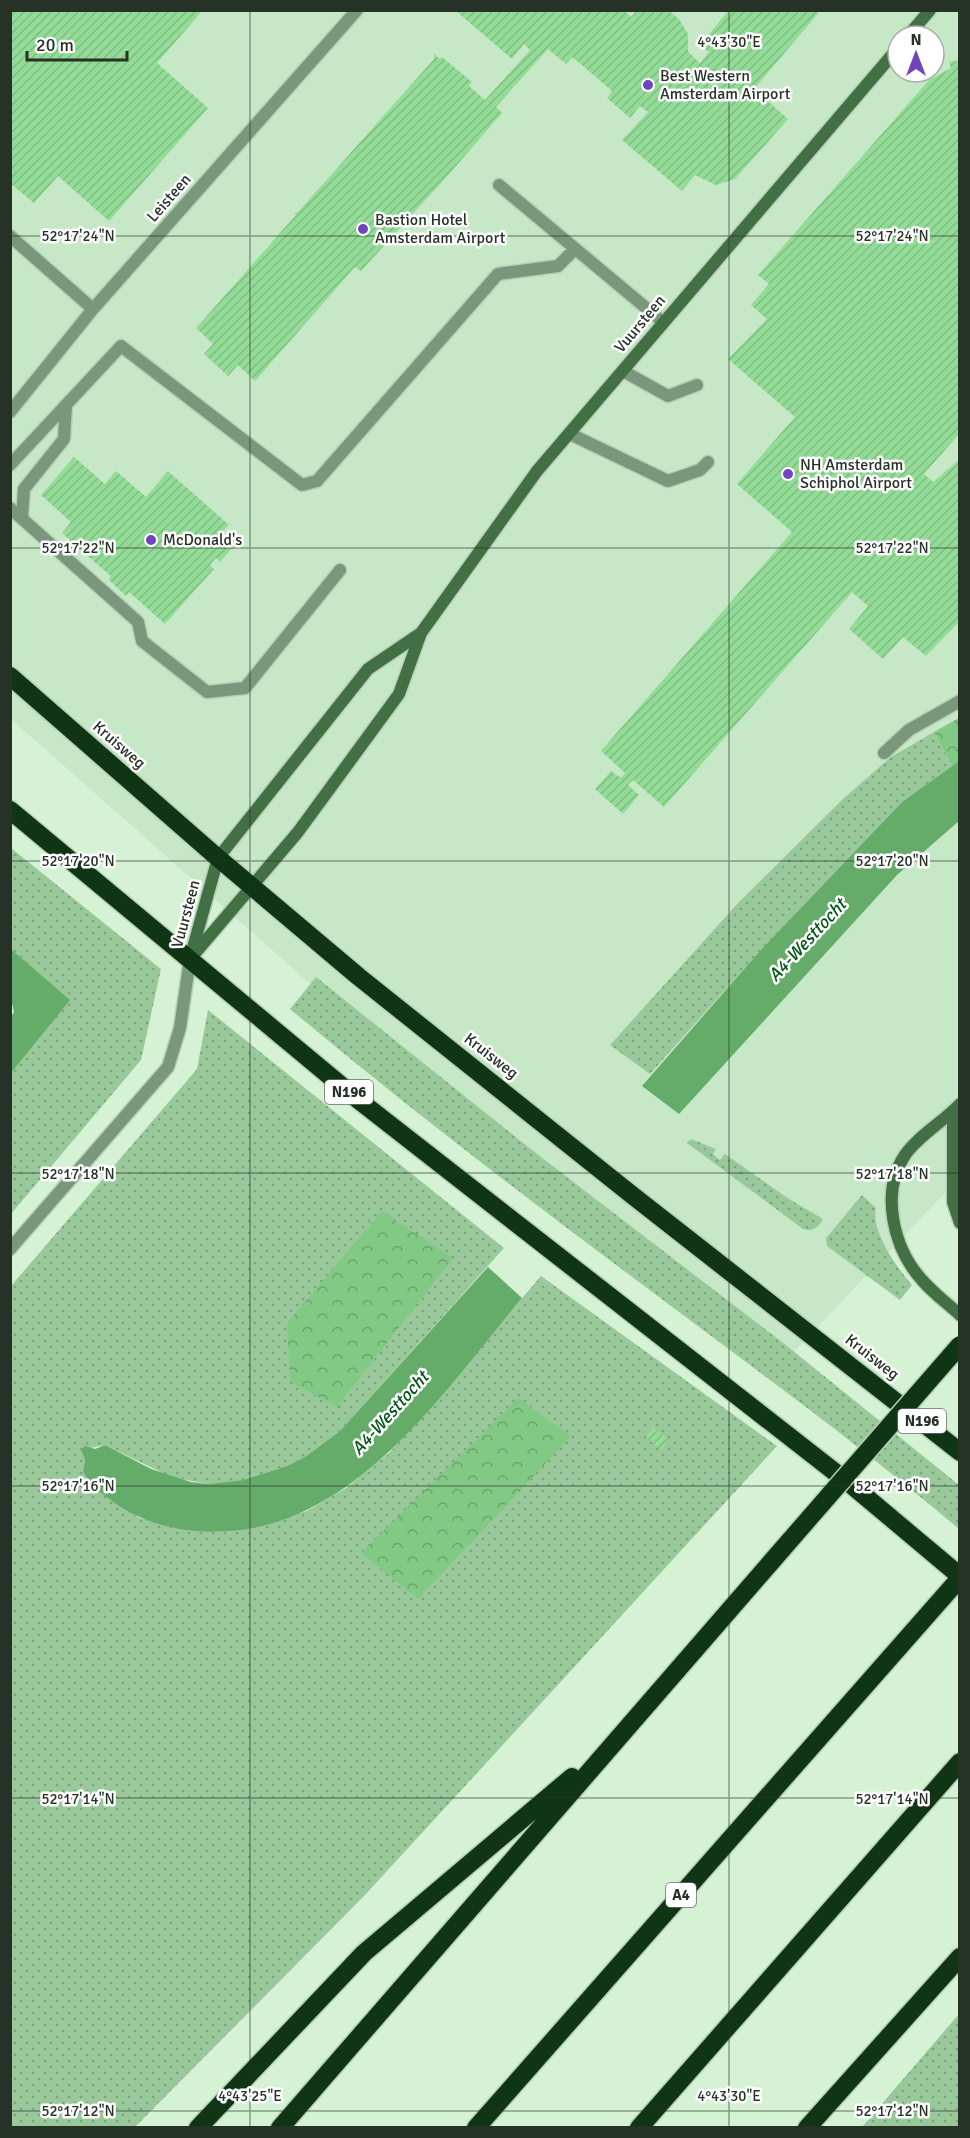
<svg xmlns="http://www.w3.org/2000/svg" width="970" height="2138" font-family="Signika,sans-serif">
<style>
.built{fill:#c6e8c6;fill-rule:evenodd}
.grass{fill:url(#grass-dots)}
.forest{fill:url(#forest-crowns)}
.water{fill:#65ac6a}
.building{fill:url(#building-hatch)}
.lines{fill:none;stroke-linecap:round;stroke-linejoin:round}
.lane-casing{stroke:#b6cfb6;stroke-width:15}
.street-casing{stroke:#b6cfb6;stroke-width:15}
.secondary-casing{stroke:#b6cfb6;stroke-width:15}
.highway-casing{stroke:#b6cfb6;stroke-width:21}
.lane{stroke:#79977a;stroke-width:12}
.street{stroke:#79977a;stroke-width:12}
.secondary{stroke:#436f45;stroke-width:12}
.highway{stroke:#103514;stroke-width:18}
.highway-bridge-casing{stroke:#b6cfb6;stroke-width:21;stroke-linecap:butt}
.highway-bridge{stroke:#103514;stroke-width:18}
.ticks{fill:none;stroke:#273227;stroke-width:1.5;stroke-opacity:0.45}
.poi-dot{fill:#6f44bc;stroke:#fff;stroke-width:2}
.labels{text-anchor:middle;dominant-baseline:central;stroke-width:5;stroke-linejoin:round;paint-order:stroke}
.shield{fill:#fff;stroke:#687068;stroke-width:1.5}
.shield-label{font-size:15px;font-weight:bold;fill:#273227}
.poi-label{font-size:16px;fill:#273227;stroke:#fff;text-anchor:start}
.street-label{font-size:16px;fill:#273227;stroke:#fff}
.water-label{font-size:18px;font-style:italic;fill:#015515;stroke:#fff}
.ticks-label{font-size:15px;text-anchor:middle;fill:#273227;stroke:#fff;stroke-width:5;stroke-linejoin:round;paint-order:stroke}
</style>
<defs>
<pattern id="grass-dots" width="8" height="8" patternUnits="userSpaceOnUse" patternTransform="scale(1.5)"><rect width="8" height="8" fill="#99c99b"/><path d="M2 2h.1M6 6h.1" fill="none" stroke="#7da47e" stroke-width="1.8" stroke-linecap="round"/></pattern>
<pattern id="forest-crowns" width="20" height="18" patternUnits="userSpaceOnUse" patternTransform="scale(1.5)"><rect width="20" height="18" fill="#81c985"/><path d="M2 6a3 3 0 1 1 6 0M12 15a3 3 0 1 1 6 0" fill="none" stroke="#6aa46d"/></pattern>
<pattern id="building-hatch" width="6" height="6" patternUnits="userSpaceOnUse" patternTransform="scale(1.5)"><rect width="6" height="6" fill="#93dc97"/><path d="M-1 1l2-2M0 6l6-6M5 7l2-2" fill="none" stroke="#7fbd82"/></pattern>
</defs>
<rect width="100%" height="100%" fill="#d5f2d5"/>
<!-- built -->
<path class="built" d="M11 11H959V1178L792 1354 472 1127 11 719ZM898 36H934V72H898Z"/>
<!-- grass -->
<path class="grass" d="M934 732 952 766 902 802 759 952 650 1074 610 1045 739 902 845 797 891 757Z
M11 848 161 969 141 1060 11 1214V1073L69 1000 11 949Z
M316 977 537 1154 787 1346 959 1485V1529C859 1444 752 1367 647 1288 526 1198 406 1106 290 1009Z
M208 1010 504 1248 340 1431 305 1457 287 1466 243 1480 208 1484 171 1477 105 1445 81 1450 85 1460 83 1472 108 1498 140 1518 216 1532 251 1527 307 1511 346 1488 389 1453 541 1276 777 1446 365 1895 135 2127 11 2128V1286L197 1069Z
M691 1139 716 1149 713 1154 720 1160 725 1154 789 1199 823 1219C818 1228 813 1232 803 1229L687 1143Z
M862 1195 876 1208C870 1230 898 1269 912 1285L900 1300 827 1246 826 1238Z
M959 2014V2127H862Z"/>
<!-- forest -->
<path class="forest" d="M959 718V761L952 766 934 732Z
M382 1211 453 1258 337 1407 290 1382 287 1323Z
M518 1398 571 1436 418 1599 361 1553Z"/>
<!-- water -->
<path class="water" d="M959 761V821L897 875 679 1114 642 1086 759 952 902 802Z
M11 949 70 1000 11 1073V1017L14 1012 11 999Z
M488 1267 522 1298C436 1400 342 1549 187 1530 147 1525 106 1505 83 1472L85 1460 81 1450 85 1446 95 1449 105 1445 151 1469 191 1482 208 1484 243 1480 287 1466 305 1457 340 1431Z"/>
<!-- building -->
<path class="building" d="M10 10H203L157 63 208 108 109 221 58 176 34 203 10 183Z
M459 10H624L631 17 637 10H668L679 19 688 34V52L700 63 709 52 700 45 729 10H821L754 89 788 119 735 179 716 185 695 175 682 191 622 140 648 112 640 106 630 118 607 98 612 91 583 66 572 57 566 64 548 49 496 107 502 113 450 173 361 271 355 267 255 381 238 365 228 376 204 354 213 344 196 328 296 215 294 213 298 212 434 59V54L440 59 442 57 472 82 469 86 485 100 530 50 524 44 512 59 457 12Z
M960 60V433L924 474 933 482 960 459V621L926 656 903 637 883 659 849 629 868 606 852 592 664 807 633 780 628 785 639 795 623 814 595 789 611 771 621 778 625 773 601 751 792 532 737 484 795 417 728 359 767 319 751 305 769 284 758 275 929 80 951 68 949 62Z
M74 457 105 484 116 471 146 497 168 471 229 525 220 534 231 543 237 536 240 539 220 562 216 558 210 565 214 569 165 624 129 592 126 596 109 580 111 576 77 547 74 550 67 543 70 540 62 533 71 522 41 495Z
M653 1427 669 1440 661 1450 646 1437Z"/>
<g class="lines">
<defs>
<path id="lane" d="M499 185 663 322
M623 371 668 396 697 385
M570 434 668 481 700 470 708 462
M10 465 121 346 302 485 317 481 498 274 558 266 574 250
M10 508 138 622 142 641 207 692 245 688 340 570
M22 518 24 489 64 439 66 405
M884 753 909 730 960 701
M10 1249 168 1067 180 1028 190 959"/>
<path id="street" d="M10 236 93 309
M10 412 93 309 357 10"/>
<path id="secondary" d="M908 36 930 10
M191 955 218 858 368 669 421 633
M190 959 298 832 399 694 421 633 537 471 898 48
M960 1104C943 1122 918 1136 905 1155 880 1192 893 1248 922 1280 933 1293 947 1303 960 1315
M953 1111V1202L960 1223"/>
<path id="highway" d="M10 676 218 858 359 977 632 1195 960 1452
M10 810 361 1102 854 1487 960 1576
M198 2128 364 1953 572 1777
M280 2128 772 1561
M476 2128 960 1578
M639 2128 960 1762
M807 2128 960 1957"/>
</defs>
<!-- lane casing -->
<use href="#lane" class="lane-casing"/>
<!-- street casing -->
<use href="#street" class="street-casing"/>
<!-- secondary casing -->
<use href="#secondary" class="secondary-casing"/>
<!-- highway casing -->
<use href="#highway" class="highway-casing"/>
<!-- lane -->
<use href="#lane" class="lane"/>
<!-- street -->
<use href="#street" class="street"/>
<!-- secondary -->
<use href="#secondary" class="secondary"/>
<!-- highway -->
<use href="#highway" class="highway"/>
<defs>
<path id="highway-bridge" d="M772 1561 960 1345"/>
</defs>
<!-- highway-bridge casing -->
<use href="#highway-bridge" class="highway-bridge-casing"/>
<!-- highway-bridge -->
<use href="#highway-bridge" class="highway-bridge"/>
</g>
<!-- ticks -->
<path class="ticks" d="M250 10V2128M729 10V2128M10 236H960M10 548H960M10 861H960M10 1173H960M10 1486H960M10 1798H960M10 2111H960"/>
<!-- markers -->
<g class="poi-dot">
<circle cx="648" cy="85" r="6"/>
<circle cx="363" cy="229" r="6"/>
<circle cx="788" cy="474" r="6"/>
<circle cx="151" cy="540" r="6"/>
</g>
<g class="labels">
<!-- shield labels -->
<g class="shield">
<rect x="325" y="1080" width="48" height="24" rx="4.5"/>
<rect x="898" y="1409" width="48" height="24" rx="4.5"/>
<rect x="666" y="1883" width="30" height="24" rx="4.5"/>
</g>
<g class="shield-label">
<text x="349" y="1092">N196</text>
<text x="922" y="1421">N196</text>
<text x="681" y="1895">A4</text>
</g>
<!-- poi labels -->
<g class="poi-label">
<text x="660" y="76">Best Western<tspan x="660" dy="18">Amsterdam Airport</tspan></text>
<text x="375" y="220">Bastion Hotel<tspan x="375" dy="18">Amsterdam Airport</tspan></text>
<text x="800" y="465">NH Amsterdam<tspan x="800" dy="18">Schiphol Airport</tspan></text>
<text x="163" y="540">McDonald's</text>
</g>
<!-- street labels -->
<g class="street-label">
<text transform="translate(169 198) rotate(-49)">Leisteen</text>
<text transform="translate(640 324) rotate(-50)">Vuursteen</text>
<text transform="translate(119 745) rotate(41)">Kruisweg</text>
<text transform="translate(186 914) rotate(-75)">Vuursteen</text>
<text transform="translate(491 1056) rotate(38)">Kruisweg</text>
<text transform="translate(872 1357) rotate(38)">Kruisweg</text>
</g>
<!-- water labels -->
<g class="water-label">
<text transform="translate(807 940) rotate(-47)">A4-Westtocht</text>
<text transform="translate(390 1413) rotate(-48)">A4-Westtocht</text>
</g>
</g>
<g class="ticks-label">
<text x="729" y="47">4°43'30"E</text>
<text x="78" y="241">52°17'24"N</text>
<text x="892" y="241">52°17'24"N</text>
<text x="78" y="553">52°17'22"N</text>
<text x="892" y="553">52°17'22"N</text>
<text x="78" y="866">52°17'20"N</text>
<text x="892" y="866">52°17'20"N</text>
<text x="78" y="1179">52°17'18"N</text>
<text x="892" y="1179">52°17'18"N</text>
<text x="78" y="1491">52°17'16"N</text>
<text x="892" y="1491">52°17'16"N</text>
<text x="78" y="1804">52°17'14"N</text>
<text x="892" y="1804">52°17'14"N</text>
<text x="250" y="2101">4°43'25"E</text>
<text x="729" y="2101">4°43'30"E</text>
<text x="78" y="2116">52°17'12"N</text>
<text x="892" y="2116">52°17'12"N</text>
</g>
<!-- border -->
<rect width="970" height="2138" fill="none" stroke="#273227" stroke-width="24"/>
<!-- north arrow -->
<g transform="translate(916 54)"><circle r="28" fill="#ffffff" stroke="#a9ada9" stroke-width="1.5"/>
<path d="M0-4.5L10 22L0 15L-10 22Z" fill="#6f44bc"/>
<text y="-9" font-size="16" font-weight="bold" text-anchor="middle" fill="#273227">N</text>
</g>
<!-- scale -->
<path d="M27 51v9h100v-9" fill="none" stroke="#273227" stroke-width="3"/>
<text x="36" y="51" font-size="18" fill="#273227" stroke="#ffffff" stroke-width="4.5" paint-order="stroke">20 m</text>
</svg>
